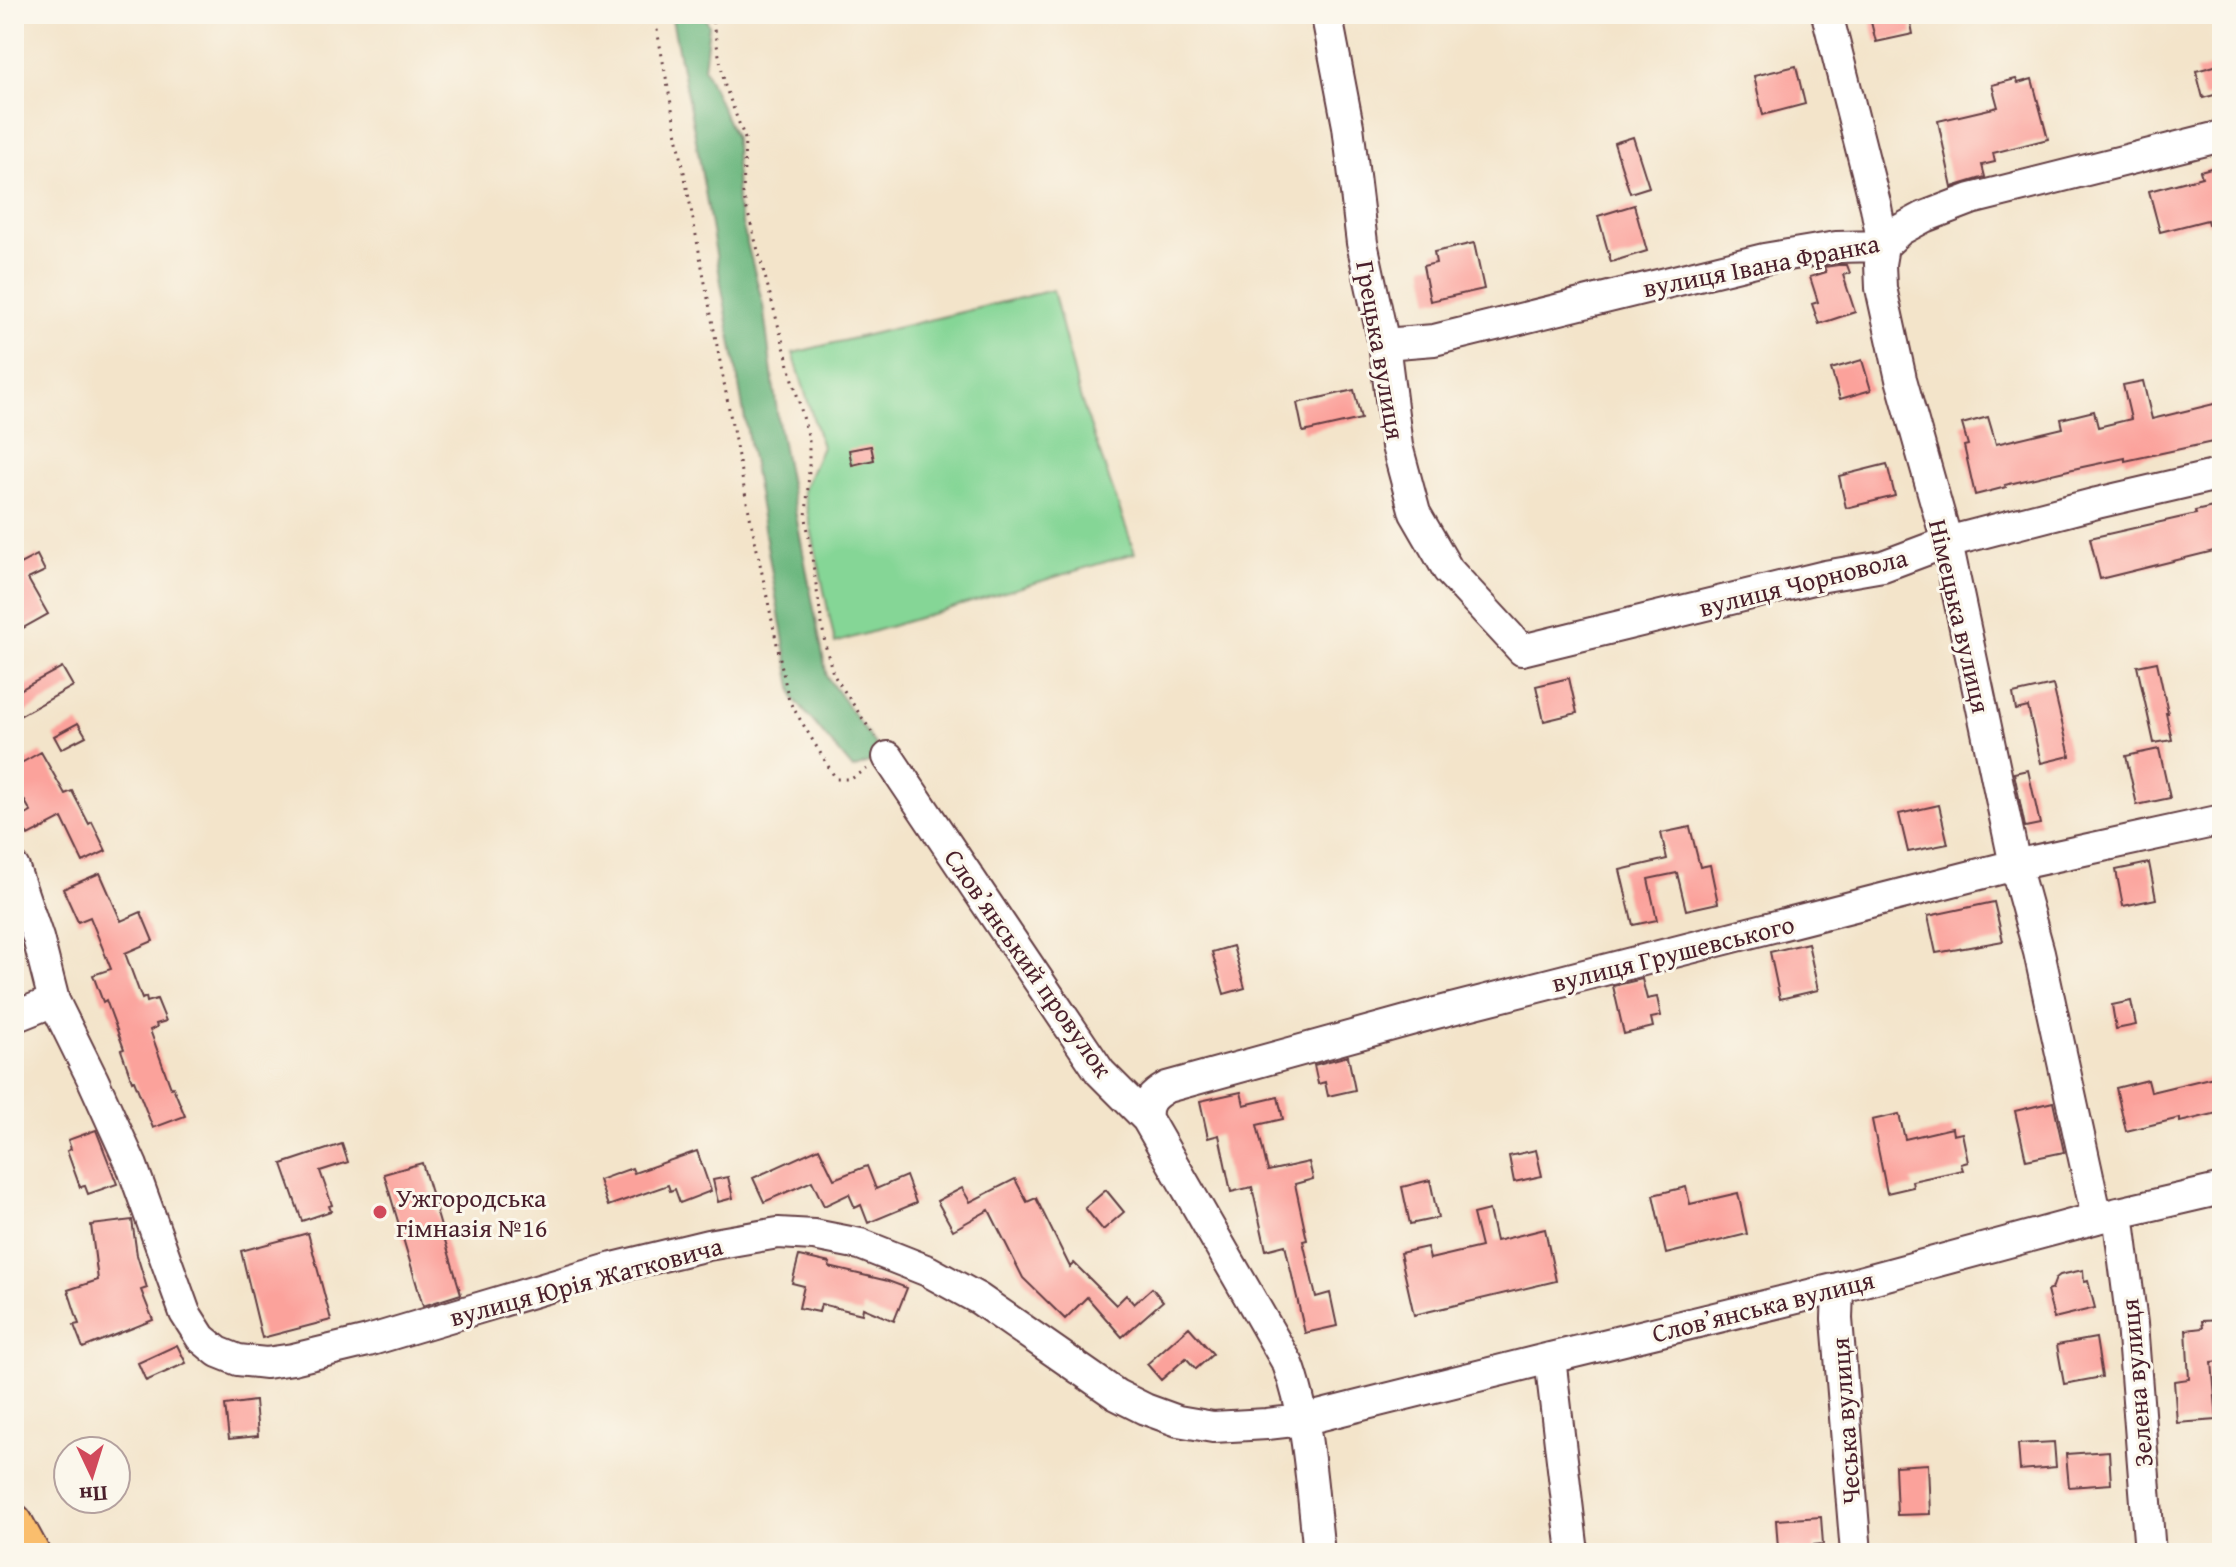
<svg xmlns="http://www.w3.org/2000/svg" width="2236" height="1567" font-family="'Gentium Book Plus',serif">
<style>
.green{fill:#85d696;stroke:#687a60;stroke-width:2}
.forest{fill:#6cb77f;stroke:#5b6b55;stroke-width:2}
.building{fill:#fba29b}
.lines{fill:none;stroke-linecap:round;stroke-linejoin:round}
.minor-casing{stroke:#633d43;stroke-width:34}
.major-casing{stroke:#633d43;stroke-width:40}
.path{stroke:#633d43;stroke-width:3;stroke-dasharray:2 6;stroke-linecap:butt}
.minor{stroke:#fff;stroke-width:30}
.major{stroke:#fabe6d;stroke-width:36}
.poi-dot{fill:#d1495b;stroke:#fbf7ec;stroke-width:3}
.labels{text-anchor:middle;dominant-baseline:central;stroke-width:6;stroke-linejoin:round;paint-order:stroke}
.street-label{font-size:26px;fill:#4a1f2b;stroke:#fbf7ec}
.poi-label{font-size:26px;fill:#4a1f2b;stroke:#fbf7ec;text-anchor:start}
</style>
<rect width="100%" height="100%" fill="#fbf7ec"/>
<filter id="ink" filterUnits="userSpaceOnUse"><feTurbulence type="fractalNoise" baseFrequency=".0125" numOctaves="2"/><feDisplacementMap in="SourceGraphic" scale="16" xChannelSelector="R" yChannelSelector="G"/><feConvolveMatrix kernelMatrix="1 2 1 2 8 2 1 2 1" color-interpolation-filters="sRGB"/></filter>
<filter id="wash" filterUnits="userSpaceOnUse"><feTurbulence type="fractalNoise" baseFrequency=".006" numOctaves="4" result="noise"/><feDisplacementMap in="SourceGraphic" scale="32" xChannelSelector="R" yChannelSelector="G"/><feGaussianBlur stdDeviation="1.8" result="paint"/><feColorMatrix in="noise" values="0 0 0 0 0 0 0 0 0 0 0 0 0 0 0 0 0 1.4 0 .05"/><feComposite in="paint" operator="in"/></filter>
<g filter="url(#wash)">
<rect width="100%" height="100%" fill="#f3e4ca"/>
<!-- green -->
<path class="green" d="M1053 290 1080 397 1135 553 835 643 803 490 822 447 793 353Z"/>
<!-- forest -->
<path class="forest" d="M671 14H703L709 25 704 68 735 138 737 204 763 305 779 427 827 677 879 750 871 762 853 769 794 699 696 140Z"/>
<g id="blocks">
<!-- building -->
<path class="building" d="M1869 14H1909L1913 34 1876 42Z
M2222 64V93L2203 98 2196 71Z
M1796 66 1805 104 1763 115 1754 76Z
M2016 79 2018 83 2032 79 2048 139 1993 153 1995 162 1982 165 1985 177 1952 187 1938 121 1998 107 1992 85Z
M1633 137 1649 187 1630 193 1614 143Z
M2222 165V220L2208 224 2207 220 2160 232 2149 191 2202 177 2200 171Z
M1634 205 1647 251 1611 262 1598 216Z
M1474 243 1484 289 1430 301 1423 266 1436 263 1434 252Z
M1838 265H1847L1850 273 1843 275 1855 312 1819 324 1812 304 1818 302 1810 277 1826 272 1824 267Z
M1862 360 1871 390 1840 399 1831 369Z
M2143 381 2152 419 2222 402V440L2125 461V458L2073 469 2005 485 2006 487 1975 495 1964 446 1968 445 1962 424 1988 417 1996 444 2063 428 2061 419 2094 411 2098 427 2131 419 2123 385Z
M1354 390 1361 419 1303 432 1297 403Z
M871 446 874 460 852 465 849 450Z
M1887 464 1895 496 1846 508 1839 476Z
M2222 505V549L2100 579 2090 538 2196 514 2195 511Z
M14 553 20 564 37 555 45 571 28 579 48 614 14 633Z
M2157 662 2168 713H2166L2172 740 2154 743 2137 666Z
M62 667 73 686 14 719V693Z
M1569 678 1577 713 1544 721 1536 686Z
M2053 685 2070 756 2041 763 2028 707 2016 710 2013 694Z
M78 723 86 736 61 749 54 736Z
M2159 749 2170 798 2137 805 2126 756Z
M41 752 65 794 72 791 89 824 92 822 106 851 83 862 62 818 28 836 19 819 31 812 14 782V767Z
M2028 770 2040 824 2025 827 2014 773Z
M1939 805 1948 844 1908 852 1899 814Z
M1690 827 1700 867 1710 865 1718 903 1686 910 1677 873 1648 879 1657 920 1633 925 1620 870 1667 859 1661 833Z
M2149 863 2156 899 2123 906 2116 870Z
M100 873 121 921 141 912 153 941 125 953 142 999 146 997 147 1002 157 999 166 1021 156 1024 157 1027 150 1030 171 1088 173 1087 185 1116 153 1128 134 1080 132 1081 121 1050 124 1049 106 1000 103 1002 93 975 111 969 90 917 78 922 63 889Z
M1994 902 2003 941 1936 953 1928 916Z
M1808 943 1818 990 1780 999 1770 952Z
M1233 946 1245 988 1224 994 1212 952Z
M1642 979 1647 999 1657 997 1661 1016 1651 1018 1653 1027 1624 1034 1613 986Z
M2131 1001 2136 1025 2116 1029 2112 1005Z
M1348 1056 1355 1090 1328 1096 1325 1082 1318 1084 1314 1065Z
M2222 1075V1112L2180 1122V1118L2126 1131 2116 1088 2148 1080 2151 1092Z
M1241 1092 1244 1105 1278 1097 1283 1119 1257 1125 1268 1171 1309 1162 1313 1179 1295 1184 1307 1240 1303 1241 1316 1297 1330 1293 1337 1326 1305 1333 1285 1245 1266 1250 1252 1187 1231 1192 1219 1135 1208 1138 1200 1101Z
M2053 1102 2064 1152 2026 1160 2015 1111Z
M1899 1114 1905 1139 1952 1128 1953 1135 1962 1133 1968 1162 1961 1164 1963 1170 1912 1181 1913 1187 1887 1193 1872 1120Z
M96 1130 117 1184 88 1194 85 1186 80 1187 67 1151 71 1149 68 1140Z
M342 1144 348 1162 320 1171 332 1205 329 1206 331 1211 302 1221 282 1164Z
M819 1148 834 1179 867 1166 876 1189 906 1176 916 1203 868 1223 861 1205 855 1208 849 1194 824 1206 812 1181 764 1202 753 1178Z
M1536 1150 1542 1176 1514 1182 1509 1156Z
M697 1151 711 1191 680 1203 675 1189 670 1191 668 1185 608 1206 599 1180 632 1168 634 1173Z
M422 1163 461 1294 423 1306 384 1174Z
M728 1177 733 1198 718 1202 713 1180Z
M1015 1179 1027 1202 1036 1198 1070 1267 1074 1263 1116 1305 1126 1295 1134 1304 1152 1288 1163 1301 1122 1337 1087 1297 1065 1319 1023 1278 989 1210 953 1230 937 1201 962 1188 970 1202Z
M1430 1180 1438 1218 1410 1224 1402 1187Z
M1686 1187 1690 1204 1738 1193 1747 1234 1666 1254 1653 1195Z
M1106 1190 1124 1212 1103 1230 1085 1208Z
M1489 1210 1496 1241 1545 1229 1556 1281 1414 1315 1400 1253 1427 1247 1430 1259 1481 1247 1473 1214Z
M132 1220 137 1255 147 1288 141 1290 153 1320 83 1348 74 1325 79 1324 68 1290 98 1280 91 1225Z
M308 1233 331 1320 262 1338 241 1251Z
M799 1256 830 1263 829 1267 888 1281 907 1288 894 1321 863 1308 862 1314 821 1304 819 1312 799 1308 804 1286 792 1283Z
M2083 1270 2084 1282 2088 1281 2095 1308 2054 1318 2047 1291 2052 1289 2056 1278 2060 1275Z
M2222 1320V1361L2212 1362 2217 1420 2177 1423 2174 1381 2189 1379 2186 1330 2203 1328 2202 1321Z
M1189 1327 1213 1354 1196 1369 1186 1358 1161 1380 1147 1364Z
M2096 1338 2102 1377 2064 1384 2057 1345Z
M177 1345 186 1363 146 1381 138 1363Z
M255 1401 258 1436 229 1439 225 1405Z
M2054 1442 2056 1467 2020 1470 2018 1444Z
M2109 1451 2111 1484 2069 1487 2066 1454Z
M1928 1464 1930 1514 1897 1515 1895 1466Z
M1821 1517 1823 1544 1814 1545 1815 1553H1791L1790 1547 1778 1548 1776 1520Z"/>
</g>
</g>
<g filter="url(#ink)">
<use href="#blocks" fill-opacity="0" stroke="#633d43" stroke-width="2"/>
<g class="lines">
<defs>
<path id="minor" d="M1331 14 1328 22 1348 126 1362 243 1384 344 1397 446 1415 513 1448 570 1522 650 1825 576 1883 566 1947 542 2097 503 2222 474
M1827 14 1876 207 1883 246 1880 264 1881 288 1901 379 1947 542 2015 865 2039 952 2097 1218
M1384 344 1434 340 1764 259 1836 247 1883 246 1900 230 1924 217 1971 199 2222 136
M888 757 1100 1072 1147 1119 1288 1364C1309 1420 1312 1492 1319 1553
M14 868 38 938 54 1001 93 1080 132 1166 185 1313 201 1338 218 1352 238 1360 266 1363 293 1359 368 1341 613 1268 708 1245 778 1233 814 1235 860 1244 928 1271 979 1299 1117 1395 1145 1409 1178 1421 1213 1427 1267 1424 1302 1420 1550 1358 1838 1288 2097 1218 2222 1189
M14 1017 54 1001
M1147 1119C1145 1102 1153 1095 1167 1087L1432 1014 2015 865 2222 820
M2118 1213 2132 1324 2150 1553
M1838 1288 1837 1319 1856 1553
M1550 1358 1573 1553"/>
<path id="major" d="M14 1522 31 1553"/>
</defs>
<!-- minor casing -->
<use href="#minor" class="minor-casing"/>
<!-- major casing -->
<use href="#major" class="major-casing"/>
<!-- path -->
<path class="path" d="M654 14 744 488 789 701 836 779H851L867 769
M711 14 725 86 745 139 743 195 809 439V471L806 518 825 644 833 674 875 737"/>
<!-- minor -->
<use href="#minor" class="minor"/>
<!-- major -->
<use href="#major" class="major"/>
</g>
</g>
<!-- markers -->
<circle class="poi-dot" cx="380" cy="1212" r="8"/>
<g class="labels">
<!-- street labels -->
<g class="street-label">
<text transform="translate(1761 265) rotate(-11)">вулиця Івана Франка</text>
<text transform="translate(1381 350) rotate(80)">Грецька вулиця</text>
<text transform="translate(1803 582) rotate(-14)">вулиця Чорновола</text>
<text transform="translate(1960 616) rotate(77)">Німецька вулиця</text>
<text transform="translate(1673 953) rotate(-14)">вулиця Грушевського</text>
<text transform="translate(1029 963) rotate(55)">Словʼянський провулок</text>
<text transform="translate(586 1281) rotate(-15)">вулиця Юрія Жатковича</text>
<text transform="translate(1763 1306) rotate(-14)">Словʼянська вулиця</text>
<text transform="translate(2136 1383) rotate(-95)">Зелена вулиця</text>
<text transform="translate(1845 1421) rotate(-94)">Чеська вулиця</text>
</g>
<!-- poi labels -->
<g class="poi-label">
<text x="396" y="1197">Ужгородська<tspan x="396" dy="30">гімназія №16</tspan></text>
</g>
</g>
<!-- margin -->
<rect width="2236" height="1567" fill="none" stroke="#fbf7ec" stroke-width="48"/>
<!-- north arrow -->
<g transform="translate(92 1475) rotate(176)"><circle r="38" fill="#fbf7ec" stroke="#b4a19f" stroke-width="2"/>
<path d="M0-6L14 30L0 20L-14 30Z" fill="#d1495b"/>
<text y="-12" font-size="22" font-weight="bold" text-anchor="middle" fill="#4a1f2b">Пн</text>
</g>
</svg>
